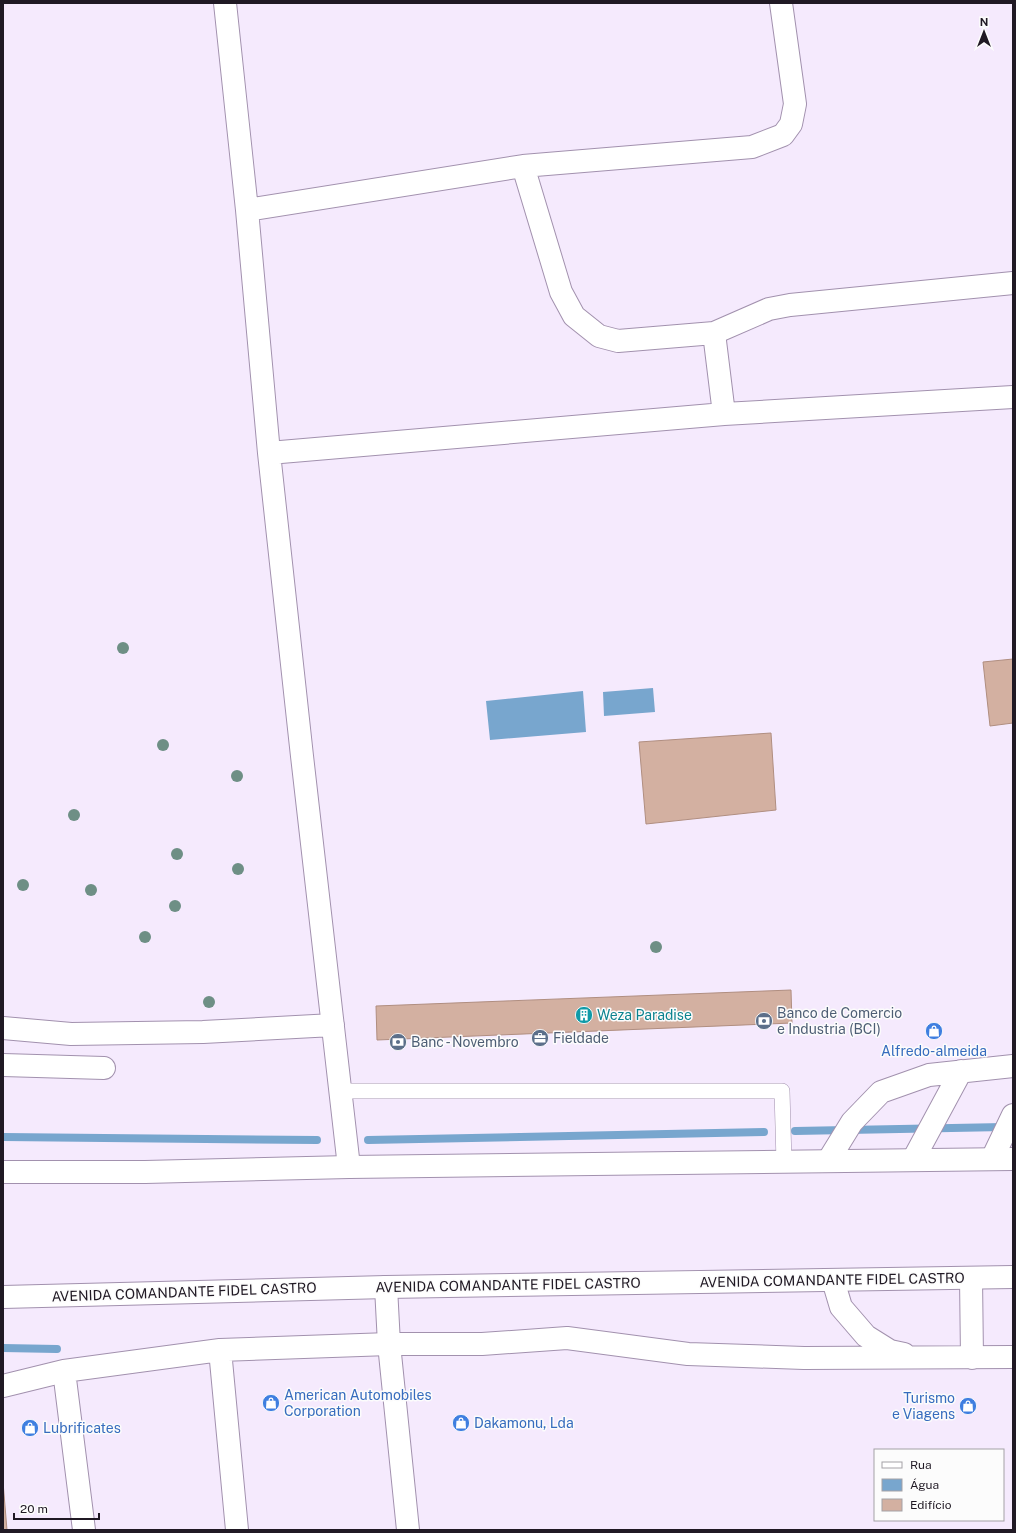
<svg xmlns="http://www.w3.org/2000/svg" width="1016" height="1533" font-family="'Public Sans',sans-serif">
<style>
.water{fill:#78a6ce}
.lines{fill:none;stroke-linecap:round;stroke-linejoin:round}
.stream{stroke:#78a6ce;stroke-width:8}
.building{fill:#d3b0a1;stroke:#b08e80}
.service-casing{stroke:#a291ae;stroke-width:16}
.minor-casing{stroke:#a291ae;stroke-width:24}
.tertiary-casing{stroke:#a291ae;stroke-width:24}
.motorway-casing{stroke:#a291ae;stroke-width:24}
.service{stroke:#fff;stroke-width:15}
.minor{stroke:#fff;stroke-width:22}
.tertiary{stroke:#fff;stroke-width:22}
.motorway{stroke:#fff;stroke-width:22}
.tree{fill:#6e8f85}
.labels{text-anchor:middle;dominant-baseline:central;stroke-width:3;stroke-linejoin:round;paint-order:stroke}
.service-label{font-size:14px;fill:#4e5e75;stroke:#fcfcfc;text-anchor:start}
.culture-label{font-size:14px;fill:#0d838f;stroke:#fcfcfc;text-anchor:start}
.shop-label{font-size:14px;fill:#366cbe;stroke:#fcfcfc;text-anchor:start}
.street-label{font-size:14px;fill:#201924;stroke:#fcfcfc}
</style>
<rect width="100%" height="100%" fill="#f5eafd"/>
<!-- water -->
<path class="water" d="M653 688 655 712 604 716 603 692Z
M583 691 586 732 490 740 486 701Z"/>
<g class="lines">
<!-- stream -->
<path class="stream" d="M795 1131 1004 1127
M3 1137 317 1140
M368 1140 764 1132
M3 1348 57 1349"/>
</g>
<!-- building -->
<path class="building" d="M1013 659V723L990 726 983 662Z
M771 733 776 810 646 824 639 742Z
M791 990 792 1023 377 1040 376 1006Z
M3 1482 7 1530H3Z"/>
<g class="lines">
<defs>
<path id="service" d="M341 1091H782L784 1162"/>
<path id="minor" d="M225 3 247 210 269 453 302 756 349 1167
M523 166 561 292 574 316 599 336 618 341 714 333 769 309 790 305 1013 283
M247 210 523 166 752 147 783 135 791 124 795 104 781 3
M714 333 724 414
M269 453 724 414 1013 397
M3 1028 71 1034 203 1032 333 1025
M3 1065 104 1068
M992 1159 1013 1115
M913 1160 961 1071
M828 1161 852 1122 881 1092 929 1075 1013 1066
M971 1278 972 1358
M833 1280 841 1307 866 1336 890 1351 904 1354
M220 1350 237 1530
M64 1371 84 1530
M3 1386 64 1371 220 1350 389 1344H482L567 1338 688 1354 804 1358 1013 1357"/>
<path id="tertiary" d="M386 1287 389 1344 408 1530"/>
<path id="motorway" d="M3 1172H145L349 1167 1013 1159
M3 1297 386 1287 1013 1277"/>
</defs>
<!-- service casing -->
<use href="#service" class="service-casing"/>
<!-- minor casing -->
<use href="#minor" class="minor-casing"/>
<!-- tertiary casing -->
<use href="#tertiary" class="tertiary-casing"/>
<!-- motorway casing -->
<use href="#motorway" class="motorway-casing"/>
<!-- service -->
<use href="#service" class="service"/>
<!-- minor -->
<use href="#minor" class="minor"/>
<!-- tertiary -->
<use href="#tertiary" class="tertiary"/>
<!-- motorway -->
<use href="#motorway" class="motorway"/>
</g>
<!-- trees -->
<g class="tree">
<circle cx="123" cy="648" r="6"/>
<circle cx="163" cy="745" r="6"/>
<circle cx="237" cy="776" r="6"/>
<circle cx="74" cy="815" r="6"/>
<circle cx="177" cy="854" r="6"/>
<circle cx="238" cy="869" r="6"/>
<circle cx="23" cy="885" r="6"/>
<circle cx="91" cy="890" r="6"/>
<circle cx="175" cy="906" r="6"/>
<circle cx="145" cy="937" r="6"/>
<circle cx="656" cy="947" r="6"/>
<circle cx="209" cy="1002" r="6"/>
</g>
<!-- icons -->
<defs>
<symbol id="building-disc" viewBox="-11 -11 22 22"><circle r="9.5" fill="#0f9aa8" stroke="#fcfcfc"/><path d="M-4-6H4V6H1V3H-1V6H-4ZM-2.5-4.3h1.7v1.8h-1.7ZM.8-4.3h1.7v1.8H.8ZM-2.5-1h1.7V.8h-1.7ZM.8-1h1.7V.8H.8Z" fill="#fff"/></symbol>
<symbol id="bank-disc" viewBox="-11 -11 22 22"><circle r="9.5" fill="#5c6f8a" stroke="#fcfcfc"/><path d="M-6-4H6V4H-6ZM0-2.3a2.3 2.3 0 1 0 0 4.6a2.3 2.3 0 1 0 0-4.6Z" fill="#fff"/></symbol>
<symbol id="shop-disc" viewBox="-11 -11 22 22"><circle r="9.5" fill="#3f7fe0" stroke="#fcfcfc"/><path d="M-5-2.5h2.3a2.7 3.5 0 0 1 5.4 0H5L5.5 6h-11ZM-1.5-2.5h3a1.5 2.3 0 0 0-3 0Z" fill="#fff"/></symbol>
<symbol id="office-disc" viewBox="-11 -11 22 22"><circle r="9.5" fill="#5c6f8a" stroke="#fcfcfc"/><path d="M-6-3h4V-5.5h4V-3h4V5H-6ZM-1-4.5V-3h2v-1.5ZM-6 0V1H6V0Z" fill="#fff"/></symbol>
</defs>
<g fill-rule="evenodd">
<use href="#building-disc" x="574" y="1005" width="20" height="20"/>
<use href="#bank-disc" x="754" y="1011" width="20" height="20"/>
<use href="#shop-disc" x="924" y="1021" width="20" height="20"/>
<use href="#office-disc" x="530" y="1028" width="20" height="20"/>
<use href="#bank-disc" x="388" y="1032" width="20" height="20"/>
<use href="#shop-disc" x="261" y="1393" width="20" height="20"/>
<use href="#shop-disc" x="958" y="1396" width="20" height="20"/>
<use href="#shop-disc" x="451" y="1413" width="20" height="20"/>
<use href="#shop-disc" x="20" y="1418" width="20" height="20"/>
</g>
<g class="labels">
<!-- service labels -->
<g class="service-label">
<text x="777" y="1013">Banco de Comercio<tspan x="777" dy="16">e Industria (BCI)</tspan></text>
<text x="553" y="1038">Fieldade</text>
<text x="411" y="1042">Banc - Novembro</text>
</g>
<!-- culture labels -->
<g class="culture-label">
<text x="597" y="1015">Weza Paradise</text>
</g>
<!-- shop labels -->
<g class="shop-label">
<text x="934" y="1051" text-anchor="middle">Alfredo-almeida</text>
<text x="284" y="1395">American Automobiles<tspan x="284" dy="16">Corporation</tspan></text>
<text x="955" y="1398" text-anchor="end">Turismo<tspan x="955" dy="16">e Viagens</tspan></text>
<text x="474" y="1423">Dakamonu, Lda</text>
<text x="43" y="1428">Lubrificates</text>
</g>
<!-- street labels -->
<g class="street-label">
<text transform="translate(832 1280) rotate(-1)">AVENIDA COMANDANTE FIDEL CASTRO</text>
<text transform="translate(508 1285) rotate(-1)">AVENIDA COMANDANTE FIDEL CASTRO</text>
<text transform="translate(184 1292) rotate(-2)">AVENIDA COMANDANTE FIDEL CASTRO</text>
</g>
</g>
<!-- border -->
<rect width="1016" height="1533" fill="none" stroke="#201924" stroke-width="8"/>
<!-- legend -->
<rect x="874" y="1449" width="130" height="72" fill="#fcfcfc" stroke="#a4a1a6"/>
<rect x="882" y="1462" width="20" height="6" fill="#ffffff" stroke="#a4a1a6"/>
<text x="910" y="1469" font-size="12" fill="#201924">Rua</text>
<rect x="882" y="1479" width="20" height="12" fill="#78a6ce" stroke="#a4a1a6"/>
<text x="910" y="1489" font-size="12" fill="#201924">Água</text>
<rect x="882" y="1499" width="20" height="12" fill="#d3b0a1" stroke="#a4a1a6"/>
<text x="910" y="1509" font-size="12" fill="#201924">Edifício</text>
<!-- north arrow -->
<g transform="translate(984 32)" stroke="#fcfcfc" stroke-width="3" paint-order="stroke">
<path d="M0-3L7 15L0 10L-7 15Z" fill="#201924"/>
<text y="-6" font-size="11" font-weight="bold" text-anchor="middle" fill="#201924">N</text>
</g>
<!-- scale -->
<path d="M14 1513v6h85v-6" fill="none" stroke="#201924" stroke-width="2"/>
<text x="20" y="1513" font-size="12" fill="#201924" stroke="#fcfcfc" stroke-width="3" paint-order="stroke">20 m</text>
</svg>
